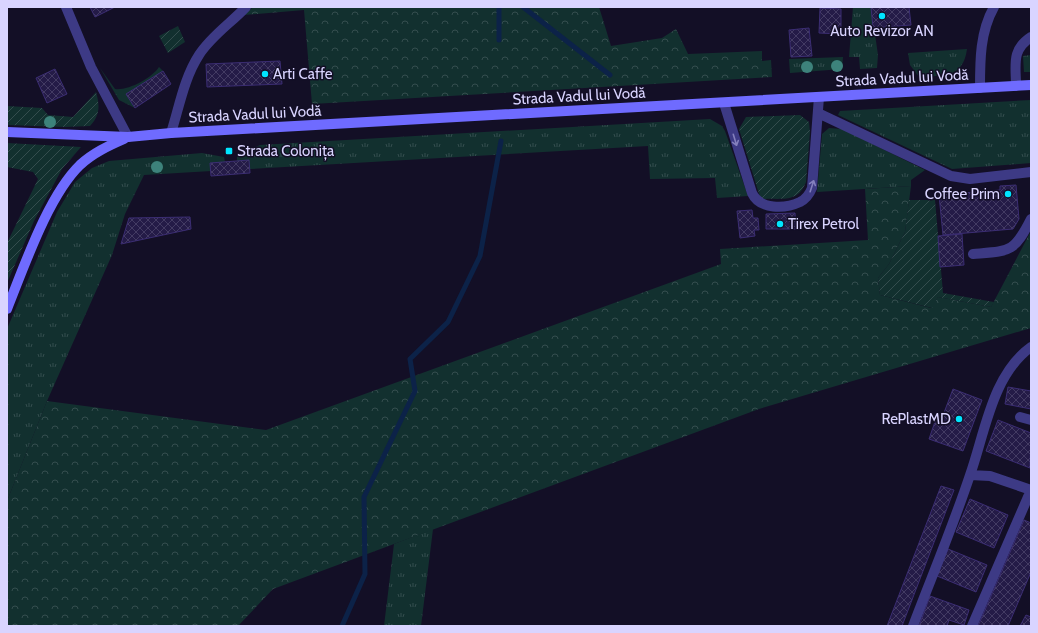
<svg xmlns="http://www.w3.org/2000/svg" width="1038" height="633" font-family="Cabin,sans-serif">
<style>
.grass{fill:url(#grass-tufts)}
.forest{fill:url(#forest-crowns)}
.garden{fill:url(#garden-furrows)}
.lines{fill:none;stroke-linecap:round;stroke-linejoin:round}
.stream{stroke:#0c2248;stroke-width:5}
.building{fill:url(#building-cross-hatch);stroke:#3b2d73}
.lane{stroke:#3d3a85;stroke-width:10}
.street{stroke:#3d3a85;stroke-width:10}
.secondary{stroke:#6f6bff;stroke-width:10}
.tree{fill:#3d827b}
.oneway{stroke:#837fbc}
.poi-dot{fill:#00e5ff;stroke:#130f26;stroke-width:1.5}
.labels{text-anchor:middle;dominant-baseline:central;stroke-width:3;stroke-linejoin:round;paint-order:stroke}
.poi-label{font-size:15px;fill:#d9d4ff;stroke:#130f26;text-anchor:start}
.street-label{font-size:15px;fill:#d9d4ff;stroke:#130f26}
</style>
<defs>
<pattern id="grass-tufts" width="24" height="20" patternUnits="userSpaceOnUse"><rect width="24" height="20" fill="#12302f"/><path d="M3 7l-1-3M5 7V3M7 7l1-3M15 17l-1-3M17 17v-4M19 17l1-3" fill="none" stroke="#344d4e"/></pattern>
<pattern id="forest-crowns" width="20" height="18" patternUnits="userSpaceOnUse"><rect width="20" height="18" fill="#12302f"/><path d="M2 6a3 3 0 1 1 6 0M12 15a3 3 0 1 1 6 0" fill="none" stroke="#344d4e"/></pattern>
<pattern id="garden-furrows" width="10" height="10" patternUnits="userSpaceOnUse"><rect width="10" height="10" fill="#12302f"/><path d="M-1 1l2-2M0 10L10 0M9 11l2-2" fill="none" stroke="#344d4e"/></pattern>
<pattern id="building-cross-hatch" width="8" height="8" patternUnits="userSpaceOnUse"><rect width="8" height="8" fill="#241b47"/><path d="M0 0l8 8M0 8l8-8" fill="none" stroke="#433b63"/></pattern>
</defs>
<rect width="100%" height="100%" fill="#130f26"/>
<!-- grass -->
<path class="grass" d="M853 7H871L878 55 877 68 860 69 859 57H849Z
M967 49C963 79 943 75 919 77L910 65 908 53Z
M1031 55V72H1024L1023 56Z
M843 57 842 69 790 73 789 59Z
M159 67 163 71 127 94 135 108 119 100 100 68 115 89C128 91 152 78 159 67Z
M1031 100V163L952 169 838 115 840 111Z
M710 119 722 126 725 131 748 196 717 198 715 178 650 179 648 146 250 169 237 161V156L260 145Z
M829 128 842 129 925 170 911 180V186L817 192 822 134Z
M202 153 224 157 225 162 211 171 144 175 125 214 112 255 47 401 7 501V329L57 212 75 182 92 168 109 161Z
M433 529 421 626H384L394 544Z"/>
<!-- forest -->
<path class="forest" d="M253 7H599L611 46 662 38 676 29 688 54 762 51V61L771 60 772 77 312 104 304 10 244 15Z
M911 186 905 232 889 264 878 278 880 295 931 308 938 297 991 307 1031 231V328L759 409 394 544 273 589 238 626H7V501L47 401 266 430 721 264 720 249 868 240 865 189Z"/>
<!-- garden -->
<path class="garden" d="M178 26 185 42 168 53 159 36Z
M96 92C100 106 100 115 90 126L65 127 7 125V106L42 108 48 115 73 117Z
M800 115 809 122 810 132 806 182C798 203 783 198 764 199L760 197 739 129 746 117Z
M7 143 81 147 62 169 34 221 7 283V243L38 179 33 172 7 167Z
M909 200H935L943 293 994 302 991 307 938 297 932 308 880 295 878 278 889 264 905 232Z"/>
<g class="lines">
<!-- stream -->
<path class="stream" d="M499 7V40
M523 7 610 75
M342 626 365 574 364 497 415 391 410 359 448 322 480 256 501 141"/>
</g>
<!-- building -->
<path class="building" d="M90 7H115L95 17Z
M871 7H909L911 25 873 28Z
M820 8 841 9V34L819 33Z
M809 28 812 56 791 57 789 30Z
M280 61 282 84 207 87 206 64Z
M55 69 67 94 47 103 36 78Z
M163 71 171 84 135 108 126 94Z
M249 160 250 173 211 176 210 163Z
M1016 185 1019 219 1013 229 943 235 939 195 1000 190V186Z
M752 210 753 218H758L759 230H754L755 236 740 238 737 211Z
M795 213 796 229H766V214Z
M190 217 191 229 121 244 129 218Z
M962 234 964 265 940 267 938 236Z
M1008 387 1031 391V409L1005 404Z
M953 389 982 400 963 451 929 439 937 416 942 418Z
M998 420 1031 433 1030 468 986 451Z
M941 486 954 490 902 626H887Z
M970 499 1008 515 994 548 956 532Z
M1024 520 1031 523V572L1008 626H978Z
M948 549 987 565 976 592 937 576Z
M930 596 969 610 964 625 949 620 947 626H919Z
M1026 615 1031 617V626H1020Z"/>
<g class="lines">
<!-- lane -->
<path class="lane" d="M1016 86C1016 65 1011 50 1031 37
M980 88C980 60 980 32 994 7
M724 103 752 193C760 210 785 209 800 202 806 199 810 193 812 188L819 97
M818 113 951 176 970 179 1031 172
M973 254C1010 251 1014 253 1031 219
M1020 417 1031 420
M970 475 990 476 1031 490
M913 626C932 576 953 526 970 475 985 433 992 375 1031 347
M972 626 1031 490"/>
<!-- street -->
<path class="street" d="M66 7 91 67 128 137
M171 133C179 108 184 78 199 55 211 36 231 23 246 7"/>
<!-- secondary -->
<path class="secondary" d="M7 132 128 137 171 133 1031 85
M7 309C24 267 48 196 80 165 93 153 108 146 124 139"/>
</g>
<!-- trees -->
<g class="tree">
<circle cx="837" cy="66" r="6"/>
<circle cx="807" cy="67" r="6"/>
<circle cx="50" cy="122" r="6"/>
<circle cx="157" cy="167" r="6"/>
</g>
<!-- one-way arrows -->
<defs><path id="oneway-shaft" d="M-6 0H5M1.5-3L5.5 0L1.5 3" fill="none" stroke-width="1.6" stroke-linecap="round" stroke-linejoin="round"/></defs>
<g class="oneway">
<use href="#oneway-shaft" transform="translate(735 140) rotate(73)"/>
<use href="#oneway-shaft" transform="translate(812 186) rotate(-72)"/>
</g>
<!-- markers -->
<g class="poi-dot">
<circle cx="882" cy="16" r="4"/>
<circle cx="265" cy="74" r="4"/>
<rect x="225" y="147" width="8" height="8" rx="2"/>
<circle cx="1008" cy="194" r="4"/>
<circle cx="780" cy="224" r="4"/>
<circle cx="959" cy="419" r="4"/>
</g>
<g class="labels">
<!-- poi labels -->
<g class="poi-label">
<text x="882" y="31" text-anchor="middle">Auto Revizor AN</text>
<text x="273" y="74">Arti Caffe</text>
<text x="237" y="151">Strada Colonița</text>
<text x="1000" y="194" text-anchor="end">Coffee Prim</text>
<text x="788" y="224">Tirex Petrol</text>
<text x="951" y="419" text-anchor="end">RePlastMD</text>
</g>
<!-- street labels -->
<g class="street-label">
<text transform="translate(902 78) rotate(-3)">Strada Vadul lui Vodă</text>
<text transform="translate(579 96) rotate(-3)">Strada Vadul lui Vodă</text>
<text transform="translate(255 114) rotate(-3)">Strada Vadul lui Vodă</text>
</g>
</g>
<!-- border -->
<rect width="1038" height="633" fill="none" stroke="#d9d4ff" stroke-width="16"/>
</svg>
